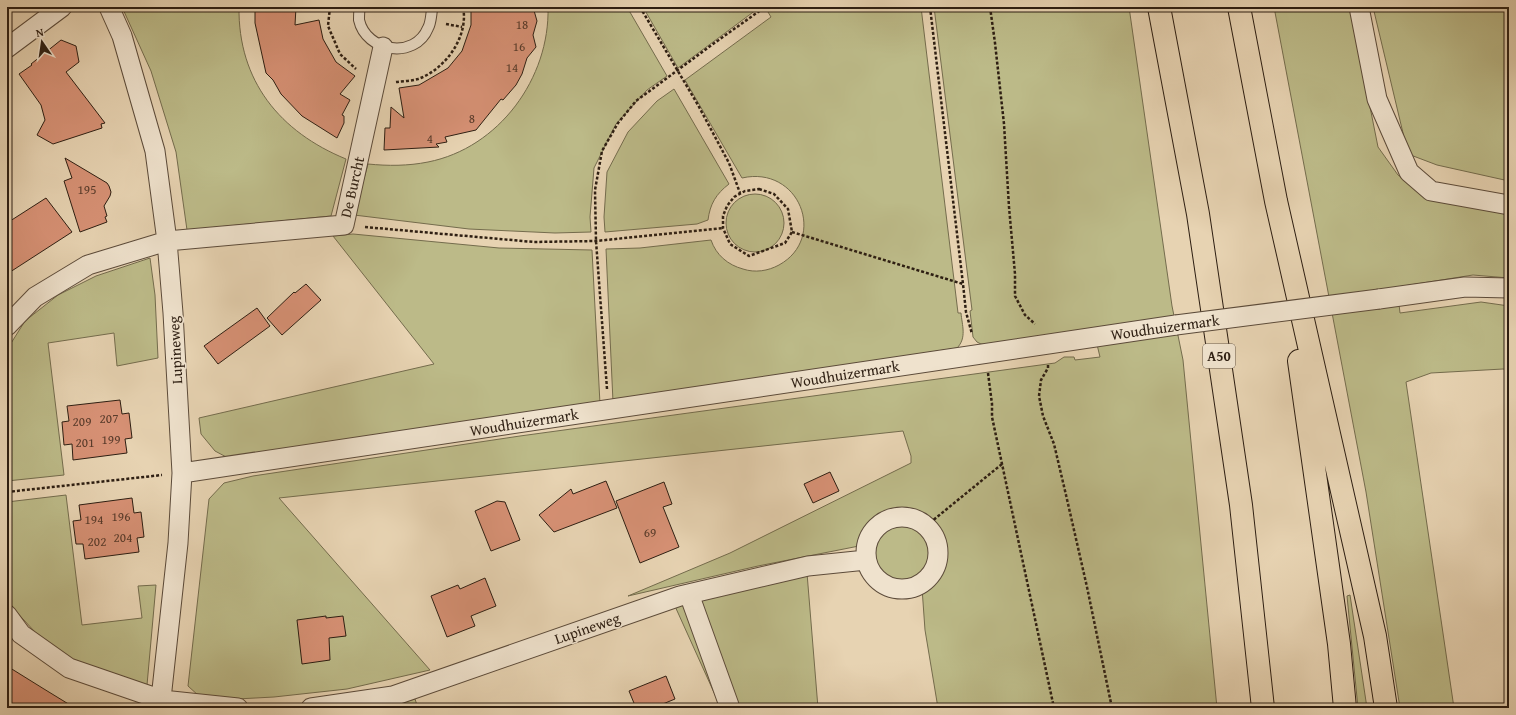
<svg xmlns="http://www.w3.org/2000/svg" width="1516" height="715" font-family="'Gentium Book Plus',serif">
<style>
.green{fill:#bcba88;stroke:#746c4d}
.building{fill:#d79175;stroke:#2d1e12}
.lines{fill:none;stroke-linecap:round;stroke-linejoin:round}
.service-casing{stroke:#5c4b3a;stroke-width:12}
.minor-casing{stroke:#5c4b3a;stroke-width:21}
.motorway-casing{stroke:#2d1e12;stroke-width:24}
.path{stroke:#2d1e12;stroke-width:2.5;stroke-dasharray:3 2;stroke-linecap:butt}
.service{stroke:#efe2cd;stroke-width:10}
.minor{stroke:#efe2cd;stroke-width:19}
.motorway{stroke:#e7d3b2;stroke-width:22}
.minor-bridge-casing{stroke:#5c4b3a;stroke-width:21;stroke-linecap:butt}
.minor-bridge{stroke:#efe2cd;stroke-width:19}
.labels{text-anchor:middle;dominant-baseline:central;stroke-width:3.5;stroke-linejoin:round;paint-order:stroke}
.number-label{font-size:13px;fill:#583b2b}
.shield{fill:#efe2cd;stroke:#67594a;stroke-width:1}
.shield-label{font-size:14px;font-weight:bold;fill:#2d1e12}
.street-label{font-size:15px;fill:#2d1e12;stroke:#efe2cd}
</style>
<rect width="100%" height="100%" fill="#e7d3b2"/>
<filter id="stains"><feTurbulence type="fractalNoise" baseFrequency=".005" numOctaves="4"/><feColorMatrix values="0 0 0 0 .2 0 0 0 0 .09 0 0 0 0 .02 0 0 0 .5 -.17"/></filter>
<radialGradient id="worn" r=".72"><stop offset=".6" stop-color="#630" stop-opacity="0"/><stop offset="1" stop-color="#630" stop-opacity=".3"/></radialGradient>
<!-- green -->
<path class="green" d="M122 7H239C238 81 280 132 346 159L331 216 187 230 176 152 151 71Z
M548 7H627L667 76 647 90 616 124 594 168 590 217 591 232 555 233 469 229 354 215 368 164C388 166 408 166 428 162 499 148 550 78 548 7Z
M643 7H760L678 68Z
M765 7H921L958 313H961C962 325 967 338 957 348L613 402 606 249 640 248 711 240C716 255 728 265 743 269 755 273 768 271 779 265 828 238 799 165 742 178L685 80 771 17Z
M934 7H1129L1172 306 1183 360 1217 708H938L925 630 922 588C934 580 943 568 943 553 942 501 870 494 859 546L758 566 628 596 730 553 911 463V456L903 431 279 498 430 670 347 689 274 697 218 700 199 696 188 686 209 499 224 483 253 476 520 436 1055 363 1064 357H1074L1075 360 1100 357 1094 332 1002 347 981 344 977 342 973 337 970 311 972 310Z
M1274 7H1350L1378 147 1398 175 1422 192 1509 205V278L1473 275 1397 287 1400 313 1481 302 1509 306V370L1503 369 1431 373 1406 382 1454 708H1400L1366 492Z
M1373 7H1509V181L1437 165 1408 154Z
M674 89 729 184C716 194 710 204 708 220L697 224 605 232 604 217 607 172 628 132 657 101Z
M726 223a29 29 0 1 1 58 0a29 29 0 1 1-58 0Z
M353 234 499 248 592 250 600 404 230 459 215 451 201 434 199 418 434 364 333 236Z
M150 258 155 295 158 358 117 366 114 333 48 343 64 475 7 481 8 348 25 321 58 295 96 276Z
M66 495 82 625 142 618 138 586 156 585 147 685 84 667 47 645 10 605 7 599V502Z
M872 552a29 29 0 1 1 58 0a29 29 0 1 1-58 0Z
M807 573 818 708H721L674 604Z
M1350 595 1367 708H1358L1347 596Z
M415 699 418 708H381Z"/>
<!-- building -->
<path class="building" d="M257 7H296L295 25 319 20 323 39 336 62 355 76 340 94 350 100 342 115 344 116V123L337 138 302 116 281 94 273 80 266 73 255 23V11H257Z
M471 7H533L537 21 533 35 536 47 527 58 522 74 516 85 503 100 501 99 476 130 445 137 447 142 436 144 439 147 384 150 385 128H390L391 107 404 118 399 88 419 85 448 68 462 51 471 25Z
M61 40 76 46 79 62 66 72 105 123 101 124 102 128 53 144 37 135 45 120 41 105 19 74 32 65 31 64Z
M65 158 107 183 109 186 111 192 110 196 104 206 107 216 105 217 107 222 80 232 64 181 72 178Z
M46 198 72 232 7 274V223Z
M306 284 321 300 282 335 267 318 294 292 295 293Z
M257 308 270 326 218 364 204 346Z
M120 400 122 414 129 413 132 438 125 439 127 453 73 460 72 444 64 445 62 422 69 421 67 406Z
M830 472 839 491 813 503 804 484Z
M606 481 617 508 554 532 539 515 571 489 573 494Z
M664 482 672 504 663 507 679 547 640 563 616 501Z
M132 498 134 513 141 512 144 537 137 538 139 552 85 559 83 544H76L73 521 81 520 79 505Z
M497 501 505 502 520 540 491 551 475 511Z
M485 578 496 606 471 616 475 626 447 637 431 596 458 585 460 589Z
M326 616V618L343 616 346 636 329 638 330 660 302 664 297 620Z
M7 666 44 689 75 708H7Z
M666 676 675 699 653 708H636L629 691Z"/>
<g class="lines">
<defs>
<path id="service" d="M360 7C359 11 359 16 359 20 366 52 415 60 428 28 431 23 431 15 432 10L431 7"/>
<path id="minor" d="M109 7 122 36 155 151 167 241 173 313 182 473 178 543 160 708
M1359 7 1377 99 1409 172 1431 191 1509 205
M7 48 62 7
M1379 299 1465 287 1509 288
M7 326 35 297 88 265 167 241 344 225 383 47
M182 473 1176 325
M866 553a36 36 0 1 1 72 0a36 36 0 1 1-72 0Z
M689 594 730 708
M7 615 21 634 69 668 162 700 238 708
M311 708 393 696 680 596 808 566 866 560"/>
<path id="motorway" d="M1159 7 1198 214 1241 505 1263 708
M1239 7 1276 201 1375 636 1386 708
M1299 361 1339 644 1345 708"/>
</defs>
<!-- service casing -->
<use href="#service" class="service-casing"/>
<!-- minor casing -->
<use href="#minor" class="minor-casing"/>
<!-- motorway casing -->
<use href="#motorway" class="motorway-casing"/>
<!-- path -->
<path class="path" d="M330 7 328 26 340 54 356 69
M640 7 698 105 729 163 740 193
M930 7 963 284 966 312 972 334
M990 7 995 43 1004 124 1009 207 1015 274V296L1025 315 1035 324
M446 24 462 27
M396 82C403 81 411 81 418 79 446 69 469 36 463 7
M759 189 774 194 788 209 792 232 785 243 749 256 730 244 723 228V216L727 206 734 197 745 191Z
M365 227 534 242 596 241 723 228
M792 232 963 284
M1048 365V368L1041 380 1039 396 1043 416 1054 444 1066 495 1087 587 1112 708
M988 373 992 404V417L1054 708
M607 389 596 241 595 190 602 151 618 123 636 101 713 44 765 7
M7 492 162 475
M926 526 1002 464"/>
<!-- service -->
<use href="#service" class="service"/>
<!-- minor -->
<use href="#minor" class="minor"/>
<!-- motorway -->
<use href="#motorway" class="motorway"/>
<defs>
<path id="minor-bridge" d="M1176 325 1379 299"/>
</defs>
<!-- minor-bridge casing -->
<use href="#minor-bridge" class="minor-bridge-casing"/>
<!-- minor-bridge -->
<use href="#minor-bridge" class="minor-bridge"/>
</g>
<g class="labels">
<!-- number labels -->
<g class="number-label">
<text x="522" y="24">18</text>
<text x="519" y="46">16</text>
<text x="512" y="67">14</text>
<text x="472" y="118">8</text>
<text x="430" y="138">4</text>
<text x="87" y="189">195</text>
<text x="109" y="418">207</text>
<text x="82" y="421">209</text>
<text x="111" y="439">199</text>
<text x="85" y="442">201</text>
<text x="121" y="516">196</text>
<text x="94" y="519">194</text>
<text x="650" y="532">69</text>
<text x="123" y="537">204</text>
<text x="97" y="541">202</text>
</g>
<!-- shield labels -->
<rect class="shield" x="1203" y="344" width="32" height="24" rx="3"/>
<g class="shield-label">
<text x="1219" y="356">A50</text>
</g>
<!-- street labels -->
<g class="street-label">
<text transform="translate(352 187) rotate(-77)">De Burcht</text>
<text transform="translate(1165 327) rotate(-8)">Woudhuizermark</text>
<text transform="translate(175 350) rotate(-93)">Lupineweg</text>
<text transform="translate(845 374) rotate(-9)">Woudhuizermark</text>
<text transform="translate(524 422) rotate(-9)">Woudhuizermark</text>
<text transform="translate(587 628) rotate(-19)">Lupineweg</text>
</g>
</g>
<!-- margin -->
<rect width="1516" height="715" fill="none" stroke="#e7d3b2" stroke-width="24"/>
<rect x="8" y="8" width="1500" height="699" fill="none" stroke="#2d1e12" stroke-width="2"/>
<rect x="12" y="12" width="1492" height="691" fill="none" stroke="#2d1e12"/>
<!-- north arrow -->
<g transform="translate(42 42) rotate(347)" stroke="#efe2cd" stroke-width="3" paint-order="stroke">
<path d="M0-3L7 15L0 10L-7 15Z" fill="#2d1e12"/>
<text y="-6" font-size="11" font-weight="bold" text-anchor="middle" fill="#2d1e12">N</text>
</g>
<rect width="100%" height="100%" filter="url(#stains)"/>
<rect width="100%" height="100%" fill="url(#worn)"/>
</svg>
